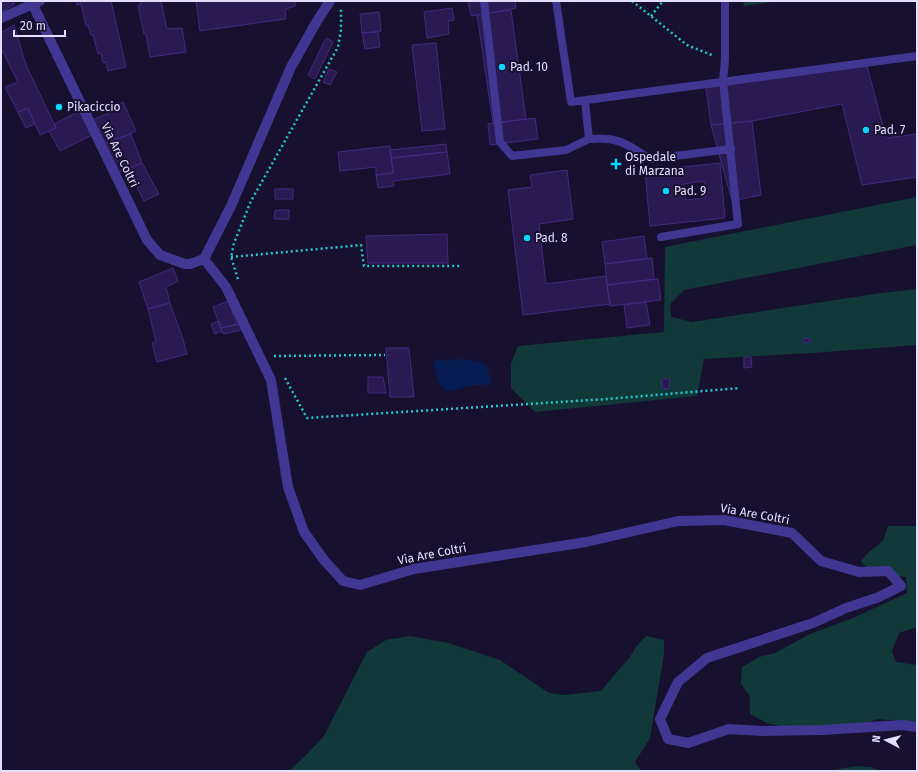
<svg xmlns="http://www.w3.org/2000/svg" width="918" height="772" font-family="'Fira Sans',sans-serif">
<style>
.green{fill:#12393a}
.water{fill:#061c52}
.building{fill:#291a52;stroke:#412a80;fill-rule:evenodd}
.lines{fill:none;stroke-linecap:round;stroke-linejoin:round}
.path{stroke:#25cacc;stroke-width:2.5;stroke-dasharray:2 3;stroke-linecap:butt}
.lane{stroke:#413792;stroke-width:8}
.street{stroke:#413792;stroke-width:10}
.poi-dot{fill:#0ad5ff;stroke:#17102f;stroke-width:1.5}
.labels{text-anchor:middle;dominant-baseline:central;stroke-width:4;stroke-linejoin:round;paint-order:stroke}
.poi-label{font-size:12px;fill:#e4deff;stroke:#17102f;text-anchor:start}
.street-label{font-size:12px;fill:#e4deff;stroke:#17102f}
</style>
<rect width="100%" height="100%" fill="#17102f"/>
<!-- green -->
<path class="green" d="M743 1H779L744 6Z
M917 197V245L684 290 670 304 671 317 692 322 881 293 917 289V345L813 353 704 359 697 396 535 412 511 388V363L518 346 664 332 665 247Z
M888 526H917V627L899 633 892 651 896 662 917 665V725L910 722 878 719 838 733H812L767 723 750 714V696L741 684 742 667 759 657 775 653 810 634 853 618 907 593 906 577C890 576 871 575 861 561L869 552 883 541Z
M410 636 448 643 500 660 549 693 565 695 601 691 630 657 636 647 646 636 664 640V654L650 738 635 762 641 771H289L306 755 324 736 367 652 386 640Z
M857 766 871 767 880 771H835L838 769Z"/>
<!-- water -->
<path class="water" d="M437 359C449 362 449 360 460 359 469 359 478 361 486 364L492 382 485 385H471L458 390 446 391 441 387 433 365Z"/>
<!-- building -->
<path class="building" d="M1 1H12L15 4 1 12Z
M76 1H111L126 67 108 71 106 62 103 63 101 53 98 54 93 35H91L88 25 86 26 81 4 77 5Z
M140 1H161L167 29 182 28 186 52 150 57 146 34H144L138 5H141Z
M196 1H295V6L286 9 285 19 200 31Z
M468 1H515L516 8 471 16Z
M452 8 454 20 448 21 449 34 427 38 424 12Z
M511 10 526 119 493 123 477 15Z
M379 12 381 31 362 33 360 14Z
M14 25 26 65 56 128 40 135 28 108 18 112 5 87 18 82 1 48V33Z
M378 32 380 47 365 49 362 33Z
M326 38 333 42 315 79 308 75Z
M436 43 445 129 422 131 412 45Z
M867 66 886 138 917 134V177L862 185 842 104 752 121 711 125 706 88Z
M329 69 337 72 330 85 323 82Z
M123 102 136 131 103 145 92 120 109 113 107 108Z
M28 108 35 124 26 128 18 112Z
M80 111 92 135 60 151 49 131 56 128 54 124Z
M535 118 538 139 490 145 488 124Z
M752 121 761 195 732 201 711 125Z
M131 134 142 163 112 175 103 145Z
M446 144 447 152 391 158 390 150Z
M390 146 393 173 376 175V167L340 171 338 152Z
M447 152 450 174 393 181 394 186 378 188 376 175 393 173 391 158Z
M142 163 159 194 144 201 127 169Z
M720 163 725 218 650 226 645 171ZM704 181 706 198 686 200 684 184Z
M567 170 573 219 539 224 546 284 606 276 610 304 523 315 508 190 532 187 530 175Z
M275 189H293V199H275Z
M275 210H289V219H274Z
M447 234 448 263H368L366 236Z
M644 236 647 259 605 264 602 242Z
M652 258 654 279 607 285 605 264Z
M173 268 178 281 166 287 170 303 148 309 139 282Z
M658 279 661 300 610 306 607 285Z
M228 301 237 324 221 328 213 307Z
M646 302 650 325 627 328 624 305Z
M170 303 183 339 187 354 157 362 152 343 156 342 148 309Z
M219 321 222 331 215 334 211 324Z
M241 324 242 330 223 334 221 328Z
M810 338V342L804 343 803 339Z
M386 348H409L414 397H390Z
M744 357H751L752 367 744 368Z
M368 377H383L386 393H368Z
M662 379H670L669 389 662 388Z"/>
<g class="lines">
<!-- path -->
<path class="path" d="M632 1 687 45 714 56
M651 16 663 1
M231 257 361 245 364 266H460
M238 279 231 257 234 243 251 201 338 47 341 30V9
M274 356 385 355
M285 378 307 418 607 399 740 388"/>
<!-- lane -->
<path class="lane" d="M484 1 500 142 512 156 566 150 589 139 585 101
M556 1 571 102 917 56
M589 139C617 136 627 144 650 159L731 149
M661 237 738 224 723 81 725 60V1"/>
<!-- street -->
<path class="street" d="M33 5 147 240 160 255 185 264H190L204 259 231 206 291 67 317 21 330 1
M1 18 40 1
M204 259 226 287 271 380 288 487 304 532 324 560 343 581 360 585 414 569 586 542 678 521 724 520 792 533 821 561 859 572 888 571 901 586 879 597 846 608 813 623 707 658 678 682 660 719 668 739 688 743 729 729 762 731 822 730 903 725 917 727"/>
</g>
<!-- markers -->
<g class="poi-dot">
<circle cx="502" cy="67" r="4"/>
<circle cx="59" cy="107" r="4"/>
<circle cx="866" cy="130" r="4"/>
<path d="M614 158h4v4h4v4h-4v4h-4v-4h-4v-4h4z"/>
<circle cx="666" cy="191" r="4"/>
<circle cx="527" cy="238" r="4"/>
</g>
<g class="labels">
<!-- poi labels -->
<g class="poi-label">
<text x="510" y="67">Pad. 10</text>
<text x="67" y="107">Pikaciccio</text>
<text x="874" y="130">Pad. 7</text>
<text x="625" y="157">Ospedale<tspan x="625" dy="14">di Marzana</tspan></text>
<text x="674" y="191">Pad. 9</text>
<text x="535" y="238">Pad. 8</text>
</g>
<!-- street labels -->
<g class="street-label">
<text transform="translate(120 155) rotate(64)">Via Are Coltri</text>
<text transform="translate(755 514) rotate(10)">Via Are Coltri</text>
<text transform="translate(432 554) rotate(-11)">Via Are Coltri</text>
</g>
</g>
<!-- border -->
<rect width="918" height="772" fill="none" stroke="#e4deff" stroke-width="4"/>
<!-- north arrow -->
<g transform="translate(886 740) rotate(277)" stroke="#17102f" stroke-width="3" paint-order="stroke">
<path d="M0-3L7 15L0 10L-7 15Z" fill="#e4deff"/>
<text y="-6" font-size="11" font-weight="bold" text-anchor="middle" fill="#e4deff">N</text>
</g>
<!-- scale -->
<path d="M14 30v6h51v-6" fill="none" stroke="#e4deff" stroke-width="2"/>
<text x="20" y="30" font-size="12" fill="#e4deff" stroke="#17102f" stroke-width="3" paint-order="stroke">20 m</text>
</svg>
